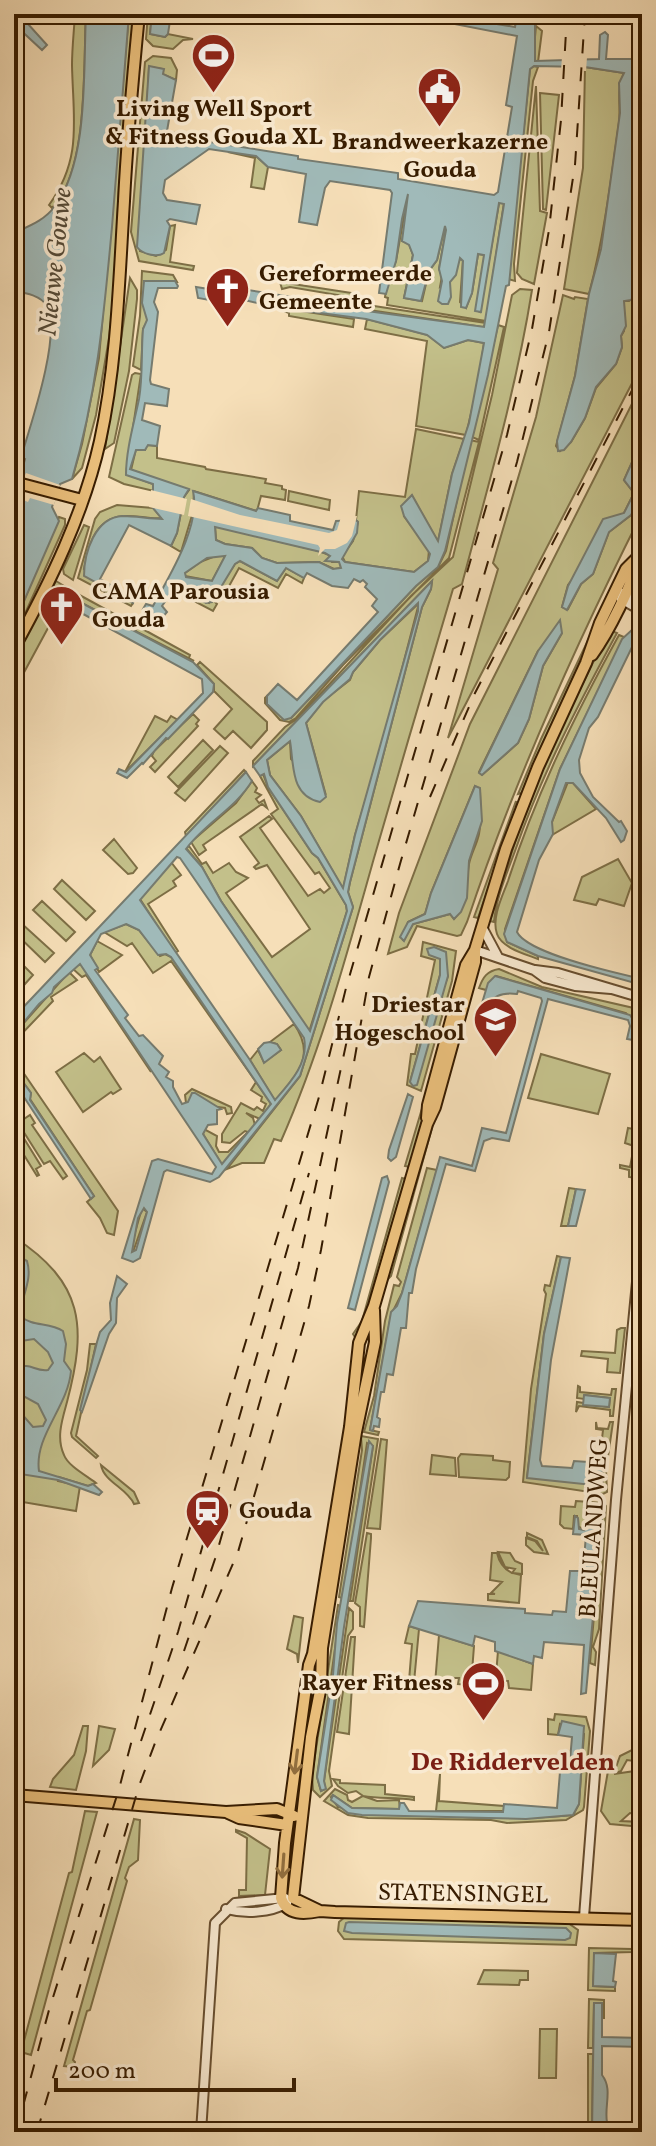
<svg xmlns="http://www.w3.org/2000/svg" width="656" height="2146" font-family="Vollkorn,serif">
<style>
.green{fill:#c3c08a;stroke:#7d6e45;stroke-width:2;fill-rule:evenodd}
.water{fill:#a0bab9;stroke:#767b6f;stroke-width:2;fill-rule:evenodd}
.pier{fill:#f6dfb8}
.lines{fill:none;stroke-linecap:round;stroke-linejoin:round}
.minor-casing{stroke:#674d2e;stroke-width:12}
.major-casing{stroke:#371c00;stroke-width:14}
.minor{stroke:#f9ead1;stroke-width:8}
.major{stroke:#ebc07c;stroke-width:10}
.rail{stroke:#371c00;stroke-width:2;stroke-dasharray:14 14;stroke-linecap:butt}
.oneway{stroke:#916e3e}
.labels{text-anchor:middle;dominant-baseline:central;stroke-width:7;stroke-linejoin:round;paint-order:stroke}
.poi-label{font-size:24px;font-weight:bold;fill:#371c00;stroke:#f9ead1;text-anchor:start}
.street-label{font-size:24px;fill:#371c00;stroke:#f9ead1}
.water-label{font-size:26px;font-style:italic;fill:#564b38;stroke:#f9ead1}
.neighbourhood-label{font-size:26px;font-weight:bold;fill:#7a1f14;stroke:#f9ead1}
</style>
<rect width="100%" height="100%" fill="#f6dfb8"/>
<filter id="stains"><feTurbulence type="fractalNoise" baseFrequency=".0025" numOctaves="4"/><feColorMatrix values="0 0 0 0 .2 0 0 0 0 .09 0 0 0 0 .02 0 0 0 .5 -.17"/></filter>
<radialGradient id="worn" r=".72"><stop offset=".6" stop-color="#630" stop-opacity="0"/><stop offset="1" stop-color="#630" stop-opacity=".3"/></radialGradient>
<!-- green -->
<path class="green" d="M75 14H86C83 66 89 171 52 208L49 205C83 158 73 119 72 65 72 48 74 31 75 14Z
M129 14H136L126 138 119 185 114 293 109 338 96 415 82 468 72 479 82 444 99 358Z
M148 14H152L150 34 165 37 168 34 193 39 183 40 173 49 153 46 146 39Z
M535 14H562V23L535 22Z
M536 26 542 31 538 62 533 59Z
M153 56 171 58 177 70 176 80 162 74 163 69 149 67 140 251 156 256 166 250 170 226 175 225 170 262 194 266 193 270 139 261 131 232 145 62Z
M534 66 538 67 533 81 514 264 515 281 508 279 530 69Z
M585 67 624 73C616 89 621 105 619 122 611 180 604 237 589 294L564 289 583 168Z
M536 86 540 211 547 213 534 284 522 279 517 273Z
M540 93 559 95 546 210 543 209Z
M228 152 256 156 268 167 264 189 251 187 255 158Z
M408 194 410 198 402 241 409 244 413 255 404 298 422 301 429 271 437 260 445 226 446 230 439 269 442 276 440 287C454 280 456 275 458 260L463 259 460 302 466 308 472 293 478 254 485 255 476 310 480 312 499 203H504L486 321 387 305 388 298 385 297 387 283 396 261Z
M142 271 173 275 177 282 144 281 148 320 143 329 141 370 133 366 140 316Z
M130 278 137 290V299L129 371 114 443 105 449Z
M280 282 358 294 355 298 290 287 282 289Z
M642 283V364L448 738 498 569 493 563 536 417 563 295 574 299 575 297 588 299 575 376 556 446 560 451 571 442 585 418 596 388 616 364 622 347 621 336 624 331V301H629Z
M520 289 532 290C516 390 488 486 462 584L453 589C426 679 400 768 374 858 347 954 321 1050 281 1141L274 1139 264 1163H242L227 1169 300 1076 353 907 348 892 350 882 422 607 431 589 432 581 253 766V761L285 727 298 718 411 596 453 557 492 395 512 295Z
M374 306 486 323 483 327 369 310Z
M274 307 354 319 353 327 289 316V313Z
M367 319 428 335 444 348 468 340 484 343 479 379 466 435 416 426 427 341 365 329Z
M498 325 504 327 479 440 472 437Z
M135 373 141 374 126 474 153 484 154 491 124 484 109 477 132 375Z
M642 384V440L624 480 634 493 624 513 568 585 562 607 568 609 581 584 593 574 609 532 631 515 642 496V513C575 646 514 781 467 922L461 935 457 936 417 926 407 947 388 954 399 913 470 724ZM562 633 543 666 529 719 518 743 482 775 479 772 538 651ZM475 786 480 789C480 804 482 818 479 834 477 844 471 854 469 864 465 885 470 902 454 919L450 914 413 924 403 941 408 922 425 914 431 893Z
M416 429 464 439 452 474 438 542 412 496 404 516 429 550 428 561 414 572 345 562 342 556 353 541 358 522 356 520 359 491 405 497Z
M470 440 479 442 449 558 343 665 296 718 289 722 280 720 265 703V698L267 696 268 704 291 718 416 586 438 567 446 551Z
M147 445 157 446V458L205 467 206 469 266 479 265 483 282 486V489L286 490 285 500 261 496 257 511 194 491 193 512 181 552 171 546 177 533 184 497 189 490 131 470 136 449 145 450Z
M289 491 330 500 329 510 288 501Z
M117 505 153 508 162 518C149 520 130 513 117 517 93 523 88 549 84 569L110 591 133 603 131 606 78 578 95 519 100 512Z
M59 517 65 519V525L14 638V624Z
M84 525 89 527 73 580 64 574 63 569Z
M215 526 319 551 329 555 332 562H340L341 568 334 569 319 562 277 563 262 558 252 548 225 544 216 540Z
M218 555H226L212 581 185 576V573L200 562Z
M240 561 277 581 286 568 304 578 302 583 286 574 278 588 239 568 223 597 217 595 214 601 217 604 213 611 173 590 178 586 209 603 235 564Z
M56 581 69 589 14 691V684L22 671 17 668 14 672V656Z
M74 592 129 622 128 627 78 601 73 610 67 607Z
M419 603 383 742 355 835 343 889 301 816 270 775 267 760 290 741 291 759 325 792 306 723 323 701 350 680 353 672 380 640Z
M139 627 190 655 189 658 194 661 139 633 135 631Z
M609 630 617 633C577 707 543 771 515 851 507 873 496 898 494 922L490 921 522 820 550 750Z
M591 634 586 653 522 793 518 794 541 739Z
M619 635 624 637 560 769 505 929 507 942 538 956V959C525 954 502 948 497 934 491 918 503 895 508 881 536 794 575 715 619 635Z
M200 662 267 722V730L251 748 233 731 225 739 214 729 232 709 214 691V684L197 665Z
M193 714 199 720 196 724 198 726 155 772 150 767 156 761 152 756 154 751Z
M155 716 167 722 171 716 178 720 125 772Z
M203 740 213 750 178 787 168 777Z
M220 746 228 753 185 801 175 793Z
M244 770 246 772 186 836 185 832Z
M263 774 268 787 312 853 318 858 346 905 347 911 309 1032 221 901 202 867 186 848 189 846 202 864 206 862 213 873 229 863 236 872 248 878 226 893 272 957 310 929 267 865 256 869 254 867 259 863 240 837 269 816 272 819 260 828 308 896 320 889 324 893 330 888 319 872 315 874 271 814 278 809 260 776Z
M252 781 257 788 255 792 261 795 256 799 259 803 264 800 267 808 262 804 203 845 206 850 199 855 191 842 236 803Z
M568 782 573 783 596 809 552 835V822Z
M516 801V808L478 918 474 917Z
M114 839 137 868 133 873 128 874 103 850Z
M618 859 632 883 624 906 599 899 596 905 574 900 582 877Z
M171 862 181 875 173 881 176 886 148 904 178 951 175 953 140 899Z
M62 880 95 911 86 920 54 889Z
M42 901 75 932 66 941 33 910Z
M21 923 54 953 45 962 14 932Z
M126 924 139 930 160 956 165 954 171 957 271 1104 260 1119 246 1113 253 1118 255 1125 222 1165 203 1134 204 1129 217 1136 216 1146 219 1152H228L248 1132 245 1131 230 1143 222 1142V1134L241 1103 254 1110 257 1107 263 1111 266 1104 261 1101 262 1097 251 1090 256 1082 171 961 153 973 132 943 127 946 104 932Z
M97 941 122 955 99 972 90 955Z
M423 942 456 951 452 981 421 1091 407 1085 411 1054H415L435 960 421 956ZM440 959 448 976 410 1082 440 975Z
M14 956 33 975 25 984 14 973Z
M78 963 81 964 151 1072 86 975 82 977 73 969Z
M499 969 542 987 638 1009 642 1012V1040H633L636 1027 626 1013 496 976 486 990 479 988C483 977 487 971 499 969Z
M69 972 77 980 51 997 53 1001 14 1042V1034Z
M294 1024C317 1057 296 1075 275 1101L250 1060 258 1050 264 1062 281 1050 277 1044 270 1042Z
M84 1053 94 1062 100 1057 121 1089 113 1094 111 1092 83 1112 56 1072Z
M541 1054 610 1074 598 1114 528 1098Z
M14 1059 118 1211 114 1235 107 1233 100 1218 87 1202 94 1196 30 1099 31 1093 14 1070Z
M192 1089 231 1107 232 1113 227 1114 225 1108 186 1103 185 1095Z
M423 1105 426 1107 410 1167 405 1166Z
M30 1115 35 1123 32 1125 67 1176 63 1179 50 1161 44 1164 18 1123Z
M435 1117 391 1276 387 1280 425 1142Z
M15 1124 41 1166 36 1169 39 1175 37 1176 14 1139Z
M628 1128 639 1130 636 1178 629 1177V1170L620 1168V1165L630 1167 634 1146 625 1143Z
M427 1168 437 1170 402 1293 391 1315 370 1430 379 1432 378 1435 364 1432 374 1396 385 1321 394 1285 399 1286 401 1282 397 1277Z
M402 1178 406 1179 359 1336 355 1337 353 1334 362 1321 367 1303Z
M569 1188 576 1189 568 1226H561Z
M142 1208 147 1212 133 1252 130 1250Z
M14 1237C84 1283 87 1326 67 1402 62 1420 56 1438 64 1455 68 1466 87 1476 96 1483L88 1486 59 1477 58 1481 80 1486 76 1511 17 1501 14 1503Z
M557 1256 561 1257 544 1334 527 1477 603 1485 602 1463 587 1462 588 1455 600 1456 603 1430 596 1429V1422L597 1428 608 1429 610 1422H613L606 1470 607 1492 603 1494 523 1482 531 1389 546 1294 544 1290 545 1285 550 1286Z
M621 1328H625L620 1373 607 1372 608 1359 581 1356 582 1351 615 1353 617 1330Z
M90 1344H96L76 1436 98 1456 96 1458 72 1437 71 1433 87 1370Z
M578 1386 580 1387V1392L611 1395 612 1389H616L613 1416H610V1410L579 1406 576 1412 577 1402 609 1407 610 1398 585 1395 584 1399 577 1398Z
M361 1436 378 1439 353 1601H350L373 1446 367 1443 350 1558 342 1598 339 1597 362 1450Z
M381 1439 387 1440 380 1529 367 1528Z
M461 1454 493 1456V1460L510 1462 509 1477 506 1480 459 1477 458 1458Z
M432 1455 455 1458 456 1476 430 1474Z
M101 1465 134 1492 139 1503 134 1504C127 1488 104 1482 101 1465Z
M576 1501 603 1503 606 1506 599 1629 593 1647 596 1652 595 1665 590 1663 603 1508 587 1515 584 1530 578 1526 577 1516H574L573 1529 564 1528 560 1524 561 1506 575 1507Z
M367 1533 371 1534V1538L364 1627 360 1626V1607L355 1603Z
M527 1533 542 1540 548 1554 534 1552 526 1545V1538L535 1541 543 1551 537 1541 527 1537Z
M498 1552 510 1553 515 1561 522 1564V1574L513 1573 521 1575 519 1603 488 1600V1594H495L491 1593 502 1582 490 1580 492 1553H497C499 1562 504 1569 512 1573L515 1569 505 1567Z
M338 1605 341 1606 317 1777 321 1791 325 1789 324 1781 349 1608 353 1612V1629L348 1636 329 1771 332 1786 320 1797 313 1790 312 1775Z
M294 1616 303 1618 298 1663 297 1654 287 1649Z
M409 1626 419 1629 414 1682 409 1681 412 1644 405 1643Z
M439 1635 474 1646 471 1685 458 1684 459 1678H454L452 1684H435Z
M351 1637H355L349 1734 337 1732Z
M498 1651 533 1664 531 1690 509 1688 508 1681H502V1687H495Z
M555 1714 586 1717 590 1731 584 1807 583 1810 566 1820 507 1823 491 1820 368 1818 348 1815 324 1801 335 1789 347 1795 348 1800 352 1802 363 1796 356 1791 348 1793 338 1786 333 1779 340 1780V1783L385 1785V1794L414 1797V1800C396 1797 380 1799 363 1796L377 1801 399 1800 400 1809 352 1808 333 1795 331 1797 338 1807C416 1814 494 1823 573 1815L579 1804 584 1734 560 1724 558 1735 548 1734V1719L554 1720Z
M83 1726H88L86 1751 76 1790 50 1787 53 1779 74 1755Z
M99 1726 115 1729 109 1750 93 1766Z
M636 1748H640L642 1762 627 1760 621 1771 614 1774 642 1770V1815L630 1813 621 1821 642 1822V1827L610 1824 601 1811 608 1771 616 1767 620 1756Z
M440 1774 439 1801 504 1806V1811H436Z
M85 1811 97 1812 31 2055 21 2052 69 1873 72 1872Z
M134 1819 140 1820 138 1860 129 1867 125 1878 127 1881 90 2010 87 2011 73 2060 75 2062 74 2067 64 2066Z
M236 1830 245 1833 270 1849 265 1895 239 1896V1890H246L247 1838 236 1832Z
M346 1916 568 1923 578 1930 576 1945 344 1939 338 1931 339 1922Z
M589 1948 632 1949V1952L595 1953 593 1986 615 1987V1991L588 1990Z
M484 1970 528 1971V1980H520L519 1985 478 1984Z
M589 1999 604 2000V2019L602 2003H594L593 2048H588Z
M540 2029H557L556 2078H539Z
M588 2054H593L592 2132 584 2130V2123H588Z"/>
<!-- water -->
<path class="water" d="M14 14H19L47 45 42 50 14 24Z
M86 14H129C124 85 118 156 112 227 104 314 97 394 72 479L60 484 52 507 59 521 14 624V484L18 470H22L25 459 21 457C30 427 62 334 47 306 40 295 26 293 14 291V233C29 226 44 221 55 206 89 160 83 71 86 14Z
M152 14H171L168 34 165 37 150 34Z
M385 14H436L515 27 517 15 535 14V61L599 59 600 35 605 32 608 35 606 59H642V283L631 300 624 301 626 326 621 336 622 347 616 364 596 387 585 418 571 442 564 450 558 451 557 441 575 376 589 294 601 249 620 113 619 83 624 73 585 67 534 66 530 69 509 285 506 286 488 375 445 551 438 567 416 586 291 718 284 720 267 704V696L278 684 297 700 378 612 372 606 377 599 365 587 367 584 363 580 360 582 354 579 348 588 332 586 307 573 304 578 286 568 277 581 240 561 235 564 212 602 206 603 177 585 162 606 167 612 162 618 143 609 146 604 153 606C169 576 201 526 193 491L256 511 258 508 290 515V521L333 530 336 521 356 520 358 522 357 533 342 559 345 562 414 572 428 561 430 554 404 516 401 506 412 495 438 541 452 474 469 423 484 343 468 340 444 348 427 335 366 319 274 307 240 299 238 305 198 298 196 287 215 290 229 287 355 307 367 311 484 327 504 204 499 203 481 312 475 311 484 255 478 254 472 293 466 308 461 307 463 261 460 258 456 275 450 282 451 297 448 304H442L438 301 442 281 439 269 446 230 445 226 437 260 429 271 421 301 404 298 413 255 409 245 402 241 408 194 402 219 396 261 386 294 379 293 392 193 390 190 330 181 325 188 317 225 299 222 306 174 268 167 256 156 209 149 165 180 163 193 167 200 200 205 196 224 170 219 167 221 170 226 164 253C157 258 142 254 137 247L149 66 164 69 163 74 176 80 167 131 210 142 298 156V159L398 173V179L494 195 498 192 512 107 506 105 517 36 424 18 421 20ZM215 527 325 553 330 556 325 561 339 562 341 568 333 569 319 562 277 563 262 558 252 548 225 544 216 540ZM225 556 212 581 186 577 185 573 207 558Z
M144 281H175L178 286 177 288H158L154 302 158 312 150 380 151 384 169 389 167 406 145 403 142 420 160 426 157 446 148 445 145 450H136L130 469 189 489 184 497 177 533 171 546 129 525 100 579 134 598 133 603 84 576C84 553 95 517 123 516 136 516 150 519 162 519L153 508V484L126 475C126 450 134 423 139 399 143 376 141 352 143 329L147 320 142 303Z
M642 440V466L637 481 642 496 631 515 609 532 593 574 581 584 567 610 562 607 568 586 603 519 624 513 634 493 624 480Z
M432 581 431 589 422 607 350 882 348 892 353 907 300 1076 219 1177 210 1182 167 1170 164 1172 140 1258 133 1262 122 1258 152 1161 158 1159 212 1174 216 1167 80 964 54 987 52 993 39 1004 14 1034V1017L246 772 252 781C235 809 205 823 186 849L202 867 221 901 310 1031 347 911 346 905 318 858 312 853 268 787 264 774 260 776 253 766ZM418 603V611L355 835 343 888 301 816 270 775 267 760 290 741C294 764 290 796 320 802L326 797 306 723 323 702 350 679 353 672 380 640ZM177 857 180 858 304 1038C309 1063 290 1083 275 1100L250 1060 140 900ZM126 924 139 930 158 955 166 954 171 957 271 1104 222 1164 203 1134 208 1125 217 1124V1110L221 1109 195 1093H192L188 1102 182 1104 173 1087V1081L166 1077 169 1072 159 1064 163 1056 143 1035 139 1036 125 1018 128 1015 95 970 98 968 90 955 101 934ZM144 1208 147 1212 136 1250 132 1252 138 1218Z
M78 601 193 662 214 684 213 692 168 739 166 738 143 764 142 763 127 778 117 773 119 769 126 772 203 693 202 679 74 609Z
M560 620 562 633 543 666 529 719 518 743 482 775 479 773 538 651Z
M642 627V637L635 641 598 717 589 728 579 760 580 773 593 797 619 822 621 821 627 831 624 840 621 842 606 818 573 783H566L552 822 553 834 539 860 517 932C528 954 616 973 642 979V985L538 956 507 942 504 934 560 769 622 639 633 629Z
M475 786 480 788 482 821 469 861 467 898 461 912 454 919 450 914 413 924 404 941 400 937 408 922 425 914 431 893Z
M434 947 446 952 448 976 417 1085 413 1086 410 1082 440 975V959L429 955 427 949Z
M495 976 630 1015 636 1024 633 1040 627 1039 630 1026 628 1020 548 999 509 1141 492 1138 484 1141 475 1171 446 1164 416 1269 412 1293H409L406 1328H401L393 1375 387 1374 384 1392H381L377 1417 380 1419 379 1427 374 1426 373 1431 370 1430 391 1312 397 1306 402 1293 440 1157 472 1166 482 1128 506 1133 542 1001 541 998 518 991 517 994C501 992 491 996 485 1011L480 1010 488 983Z
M270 1042 277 1044 281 1050 264 1063 258 1049 264 1043Z
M14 1070 31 1093 30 1100 94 1196 91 1199 14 1082Z
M408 1094 413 1097 396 1157 391 1161 388 1158 389 1150Z
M387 1176 389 1182 355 1310 348 1308 382 1178Z
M576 1189 585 1190 576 1226H568Z
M14 1254 27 1261C33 1281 21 1296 20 1316 33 1327 49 1322 63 1331L66 1344 64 1361 71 1371C68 1407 34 1436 39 1471L88 1486 93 1484 102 1492 99 1495 58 1480 14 1473V1405L33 1427 43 1426 46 1420 38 1404 14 1391V1369C32 1361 33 1372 48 1370L53 1363 48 1352 34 1339 21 1341 14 1352Z
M561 1257 570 1258 551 1360 540 1460 542 1466 572 1468 574 1461 603 1463 602 1486 527 1478 544 1334Z
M117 1276 127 1284 117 1298 116 1323 109 1334 82 1412 80 1410 97 1342 100 1332 111 1320 110 1303Z
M584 1395 610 1398 609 1407 583 1405Z
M369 1441 373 1446 344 1627 324 1781 326 1789 321 1791 317 1777 333 1675 337 1623Z
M593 1505 603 1508 586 1693 581 1694 584 1645 544 1642 542 1658 534 1656 533 1664 495 1651V1642L475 1636 473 1646 409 1626 418 1601 525 1609V1613L552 1615 553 1611 566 1612 570 1571H583L586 1535 573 1534 575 1516 578 1518 579 1529 584 1530 587 1515Z
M562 1721 584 1726 579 1804 573 1815 526 1819 362 1815 348 1813 331 1800 333 1795 352 1808 399 1809 400 1803H404L409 1811 503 1812 504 1804 557 1808 560 1772H569L572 1737 558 1735Z
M349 1922 566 1928 571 1933 570 1938 565 1940 352 1933 344 1931 346 1923Z
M594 1953 616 1954 613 1981 616 1982 615 1987 593 1986Z
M594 2003H602V2037L642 2038V2047L602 2046V2075C613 2089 604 2106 607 2122L602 2126V2132H592Z"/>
<!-- pier -->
<path class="pier" d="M562 57H587L586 71 561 70Z
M16 472 25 475 26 473 60 485 54 505 30 498 28 502 18 498V494L14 493Z
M151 490 187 499 184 515 149 507Z
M191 499 240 515 329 533 337 530 341 517 357 516 352 536 347 543 335 549H325L318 556 320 548 318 545 188 516Z"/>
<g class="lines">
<defs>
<path id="minor" d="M615 593H625L642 602
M621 599 642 611
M482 927 498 957
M475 950 534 970 545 978 575 986 611 989
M535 970 558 973 642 998
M226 1909C245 1914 270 1913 287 1903
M584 1917 616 1500 642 1230
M201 2132 215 1923 235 1903 285 1898"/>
<path id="major" d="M14 482 82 500
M14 648C50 583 84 513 100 441 117 363 119 281 124 201 127 139 133 76 139 14
M592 655C606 636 636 580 637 558
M427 1118 428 1105 466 965 475 950
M374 1310 375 1342 356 1432 322 1648 321 1686 311 1737 293 1898 320 1911 335 1912 642 1920
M14 1795 226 1812 277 1809 294 1816
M228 1813 239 1818 287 1825
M320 1911C305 1914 287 1916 281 1898L285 1843 309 1665 313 1654 350 1427 359 1343 374 1306 427 1124 435 1107 475 962V950L506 849 538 767 586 663 600 623 626 569 637 558 642 547"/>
</defs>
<!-- minor casing -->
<use href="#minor" class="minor-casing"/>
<!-- major casing -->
<use href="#major" class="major-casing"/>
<!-- minor -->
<use href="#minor" class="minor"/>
<!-- major -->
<use href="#major" class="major"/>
<!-- rail -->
<path class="rail" d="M430 797 475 693 642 371
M184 1651 215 1559 298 1268 347 1040
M141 1741 178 1632 309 1173
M16 2132 49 2010 119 1789 172 1588 319 1097 346 988 507 435 532 329 549 230 561 120 567 14
M37 2132 139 1786 155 1743 238 1552 309 1306 321 1250 369 977 400 864 517 462 549 332 575 165 585 14"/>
</g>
<!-- one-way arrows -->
<defs><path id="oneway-shaft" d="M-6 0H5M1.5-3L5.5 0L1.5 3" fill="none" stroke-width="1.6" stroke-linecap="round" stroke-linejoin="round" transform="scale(2)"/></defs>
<g class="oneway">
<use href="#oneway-shaft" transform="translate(296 1762) rotate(97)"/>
<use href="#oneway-shaft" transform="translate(283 1866) rotate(94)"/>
</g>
<!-- icons -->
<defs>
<symbol id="stadium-pin" viewBox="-11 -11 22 30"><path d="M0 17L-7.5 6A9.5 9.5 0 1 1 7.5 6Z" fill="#8f2418" stroke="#f9ead1"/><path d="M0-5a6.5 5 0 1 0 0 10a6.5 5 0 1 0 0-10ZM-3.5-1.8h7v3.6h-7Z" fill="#fff"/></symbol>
<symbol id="civic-pin" viewBox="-11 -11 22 30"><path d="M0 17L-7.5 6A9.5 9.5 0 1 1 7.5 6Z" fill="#8f2418" stroke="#f9ead1"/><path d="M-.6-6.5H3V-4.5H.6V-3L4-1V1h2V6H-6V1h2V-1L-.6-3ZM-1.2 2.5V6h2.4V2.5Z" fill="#fff"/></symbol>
<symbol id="church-pin" viewBox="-11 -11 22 30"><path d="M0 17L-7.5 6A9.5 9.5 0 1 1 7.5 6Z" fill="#8f2418" stroke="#f9ead1"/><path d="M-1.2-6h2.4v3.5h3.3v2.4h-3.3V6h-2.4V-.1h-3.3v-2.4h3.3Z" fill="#fff"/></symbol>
<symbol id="university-pin" viewBox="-11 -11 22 30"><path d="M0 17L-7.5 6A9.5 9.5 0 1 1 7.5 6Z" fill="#8f2418" stroke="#f9ead1"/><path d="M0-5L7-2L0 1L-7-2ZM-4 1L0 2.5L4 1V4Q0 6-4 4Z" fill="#fff"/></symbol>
<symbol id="station-pin" viewBox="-11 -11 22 30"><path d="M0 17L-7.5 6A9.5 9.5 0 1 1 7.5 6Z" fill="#8f2418" stroke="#f9ead1"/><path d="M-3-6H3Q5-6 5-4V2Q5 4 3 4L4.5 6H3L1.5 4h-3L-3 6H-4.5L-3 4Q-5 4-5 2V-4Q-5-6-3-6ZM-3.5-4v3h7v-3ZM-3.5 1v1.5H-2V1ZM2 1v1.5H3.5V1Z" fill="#fff"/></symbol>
</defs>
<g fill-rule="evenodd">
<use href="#stadium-pin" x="188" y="30" width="51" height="69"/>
<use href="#civic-pin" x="414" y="64" width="51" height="69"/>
<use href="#church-pin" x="202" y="264" width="51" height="69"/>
<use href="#church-pin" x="36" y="582" width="51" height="69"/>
<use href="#university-pin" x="470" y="994" width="51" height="69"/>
<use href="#station-pin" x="182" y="1486" width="51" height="69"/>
<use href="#stadium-pin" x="458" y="1658" width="51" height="69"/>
</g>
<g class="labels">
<!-- poi labels -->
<g class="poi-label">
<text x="214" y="110" text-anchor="middle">Living Well Sport<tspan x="214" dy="28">&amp; Fitness Gouda XL</tspan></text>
<text x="440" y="143" text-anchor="middle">Brandweerkazerne<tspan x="440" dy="28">Gouda</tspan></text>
<text x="259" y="275">Gereformeerde<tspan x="259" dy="28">Gemeente</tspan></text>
<text x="92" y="593">CAMA Parousia<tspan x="92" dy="28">Gouda</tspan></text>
<text x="465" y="1006" text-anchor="end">Driestar<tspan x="465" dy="28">Hogeschool</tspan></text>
<text x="239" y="1512">Gouda</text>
<text x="453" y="1684" text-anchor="end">Rayer Fitness</text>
</g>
<!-- street labels -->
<g class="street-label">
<text transform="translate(595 1528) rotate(-86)">BLEULANDWEG</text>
<text transform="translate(463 1895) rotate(1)">STATENSINGEL</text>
</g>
<!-- water labels -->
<g class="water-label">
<text transform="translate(56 262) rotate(-84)">Nieuwe Gouwe</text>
</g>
<!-- neighbourhood labels -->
<g class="neighbourhood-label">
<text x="513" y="1763">De Riddervelden</text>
</g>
</g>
<!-- margin -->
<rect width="656" height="2146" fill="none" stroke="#f6dfb8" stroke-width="48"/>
<rect x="16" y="16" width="624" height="2114" fill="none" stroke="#371c00" stroke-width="4"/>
<rect x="24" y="24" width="608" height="2098" fill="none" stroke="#371c00" stroke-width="2"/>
<!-- scale -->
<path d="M56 2078v12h238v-12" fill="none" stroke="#371c00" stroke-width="4"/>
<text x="68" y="2078" font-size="24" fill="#371c00" stroke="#f9ead1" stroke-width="6" paint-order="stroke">200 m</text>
<rect width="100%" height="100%" filter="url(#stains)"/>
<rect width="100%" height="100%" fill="url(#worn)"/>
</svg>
